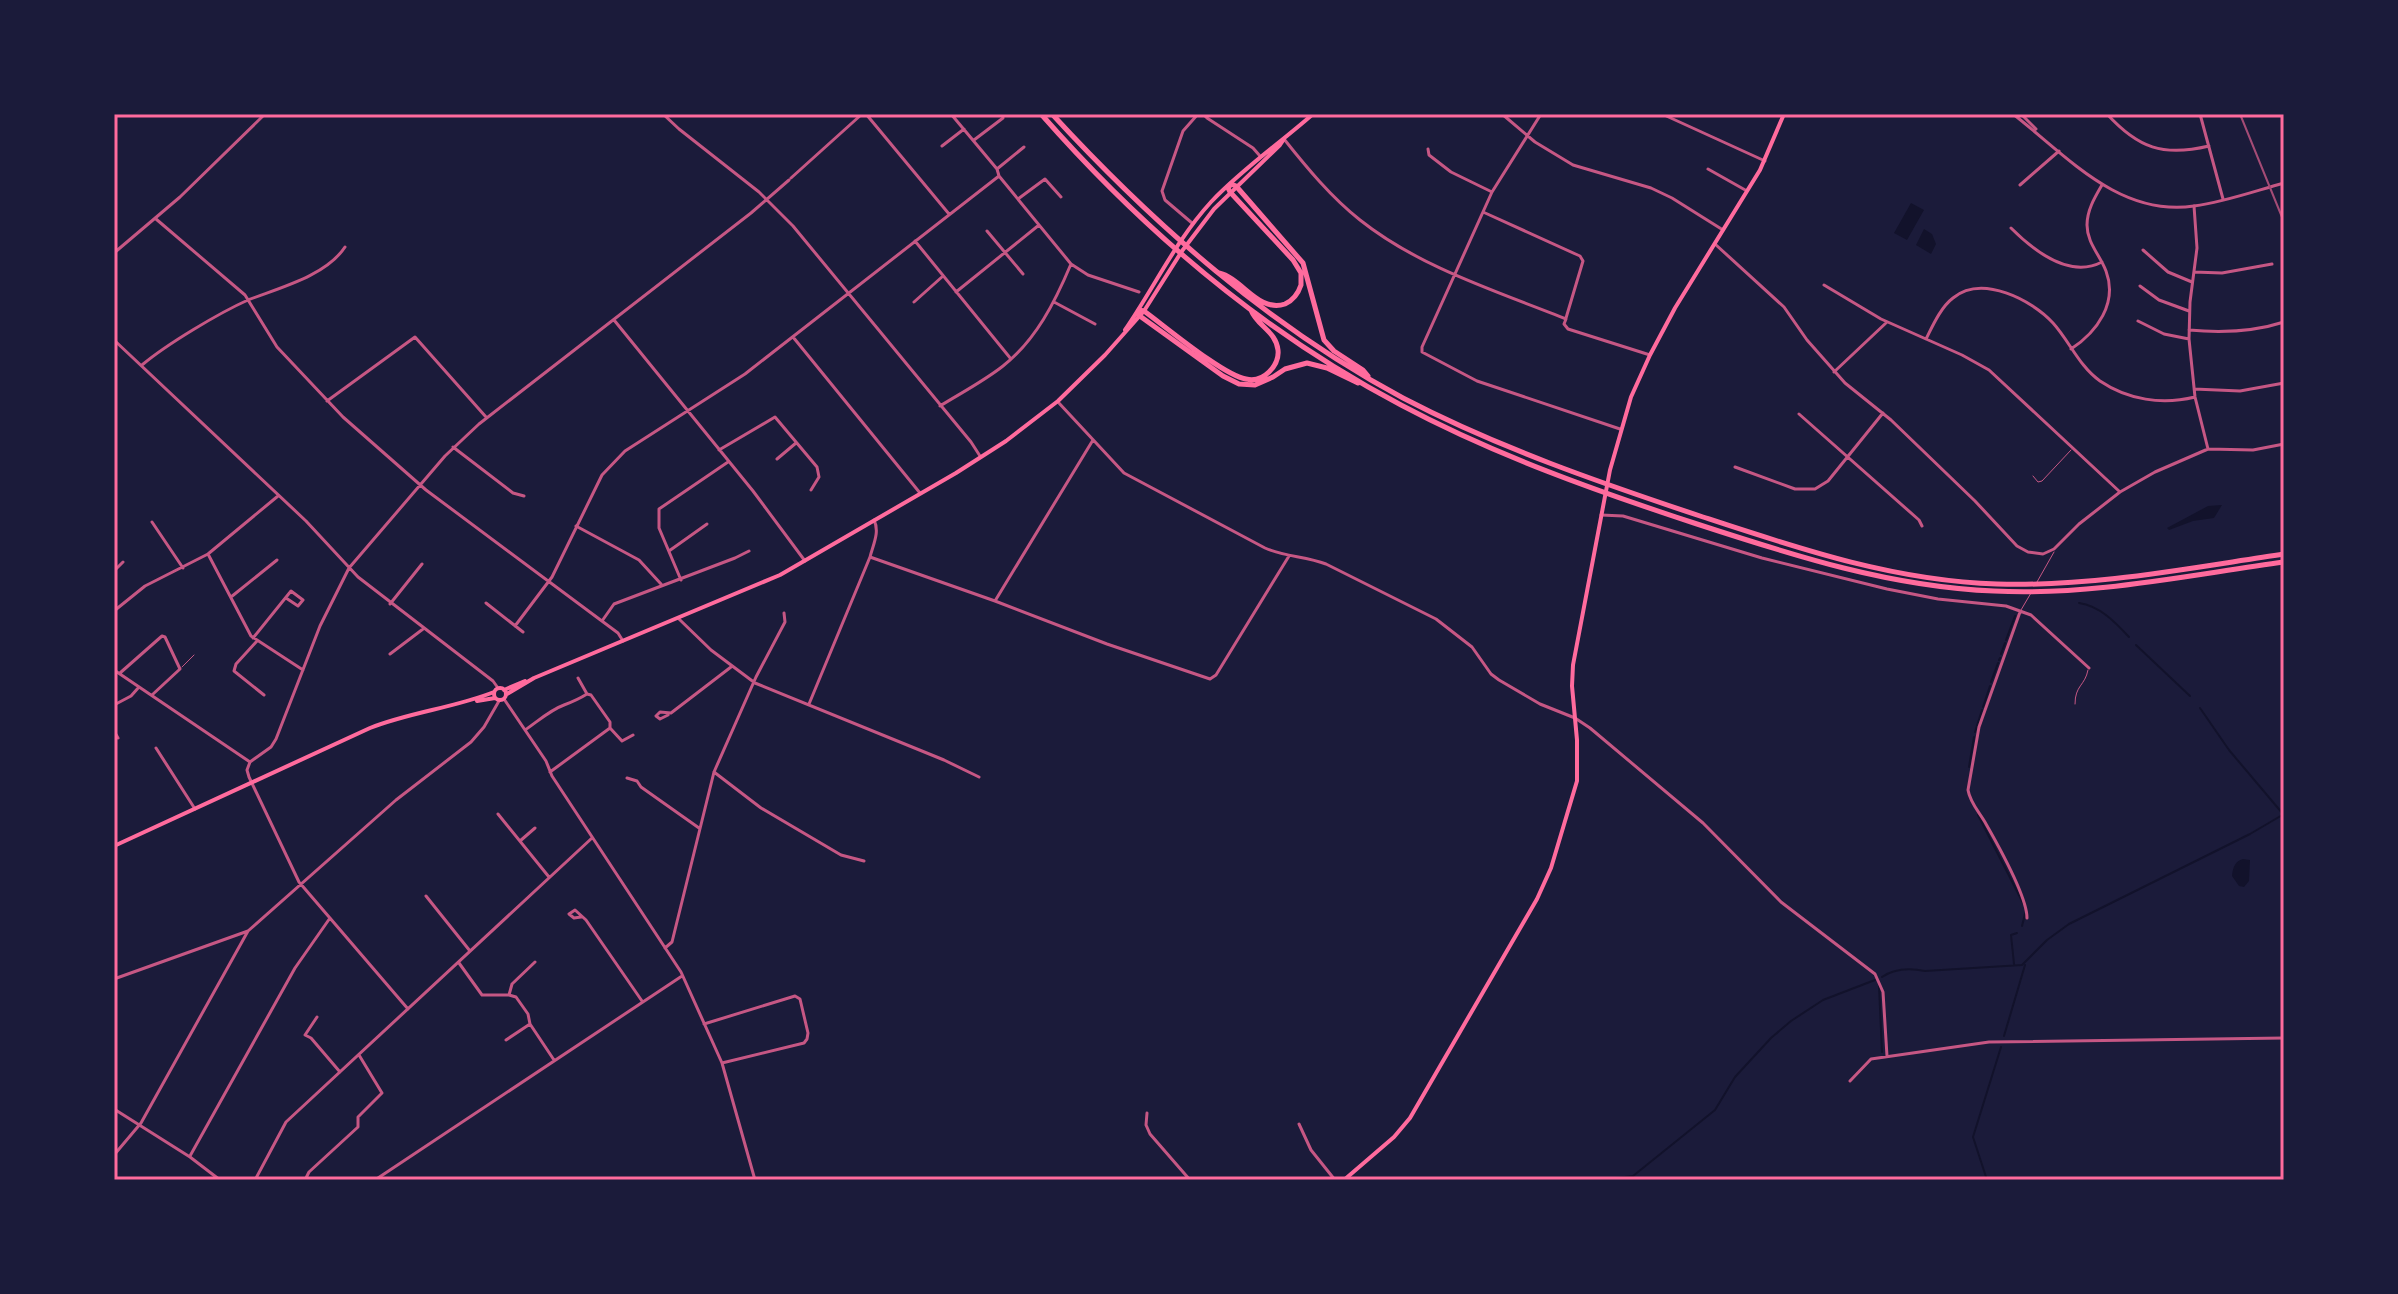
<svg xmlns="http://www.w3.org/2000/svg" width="2398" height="1294" font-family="'Nunito Sans',sans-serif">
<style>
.water{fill:#12122b}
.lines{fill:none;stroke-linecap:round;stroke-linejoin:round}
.stream{stroke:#12122b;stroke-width:2}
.service{stroke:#c65784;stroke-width:1}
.minor{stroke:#c65784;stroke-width:3}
.tertiary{stroke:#c65784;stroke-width:3}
.secondary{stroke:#ff6b9d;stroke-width:4}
.trunk{stroke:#ff6b9d;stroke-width:5}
.rail{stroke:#a44b75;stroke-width:2}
.neatline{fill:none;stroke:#ff6b9d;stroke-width:3}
</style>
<rect width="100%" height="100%" fill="#1b1b3a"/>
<!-- water -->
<path class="water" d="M1911 203 1924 210 1907 240 1894 233Z
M1924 229 1932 234 1936 244 1931 254 1916 245Z
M2222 505 2214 518 2193 521 2169 530 2167 528 2208 506Z
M2243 859 2250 860 2249 881 2244 887 2239 886 2232 876C2233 867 2235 861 2243 859Z"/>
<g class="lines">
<!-- stream -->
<path class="stream" d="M2079 603C2100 606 2115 622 2129 637
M2006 640 2015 616
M2136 645 2190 696
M2001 654 2005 643
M1999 660 2000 658
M1991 682 1998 663
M1983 707 1990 686
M2200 708 2229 750 2283 814
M1975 732 1982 710
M1969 767 1974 737
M1978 815 2023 903
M2022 926 2025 914
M2014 964 2011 935 2017 933
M1882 977C1895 968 1910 968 1925 971L2022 965 2047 940 2069 924 2250 834 2284 814
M1879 986 1882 1052
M2004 1036 2025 965
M1599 1180 1633 1176 1715 1110 1735 1077 1771 1038 1791 1021 1823 1000 1875 980
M1987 1180 1973 1137 2001 1047"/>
<!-- service -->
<path class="service" d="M2033 476 2038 482 2042 481 2071 450
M2037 582 2054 552
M2021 610 2031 593
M182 667 194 655
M2075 704C2075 685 2085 686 2088 670"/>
<!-- minor -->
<path class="minor" d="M663 114 679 129 759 192 793 226 971 442 980 456
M866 114 949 214
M951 114 997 169 999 176 1071 264 1088 275 1139 292
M1203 114 1207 118 1253 148 1260 156
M1502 114 1535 142 1573 165 1651 188 1672 198 1723 230
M1541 114 1492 192 1422 347V352L1477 381 1620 429
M1662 114 1765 161
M2107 114C2138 148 2163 157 2209 146
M2200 114 2223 199
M1284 139C1307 168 1331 197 1360 220 1419 267 1496 291 1566 319L1564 324 1568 329 1650 355
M974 140 1003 118
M942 146 964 129
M1428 149 1429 155 1451 172 1492 192
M997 169 1024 147
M1708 169 1747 191
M791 178 862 114
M2020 185 2059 151
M1018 199 1045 179 1061 197
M2194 206 2197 248 2190 302 2189 339 2195 397 2208 449
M1483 212 1580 256 1583 261 1566 318
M156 219 245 295 277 347 343 417 426 490 618 633 623 641
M1192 223 1165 200 1162 191 1183 131 1198 114
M2011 228C2033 250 2069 279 2102 262
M987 231 1023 274
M915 241 1011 359
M1715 244 1784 307 1807 340 1845 383 1891 420 1975 501 2017 546 2028 552 2043 554 2054 549 2079 524 2120 492 2155 472 2208 449 2253 450 2284 444
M2143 250 2168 272 2192 282
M2194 272 2222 273 2272 264
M1824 285 1881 319 1962 355 1989 370 2120 492
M2140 286 2159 300 2189 311
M956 292 1039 225
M914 302 943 276
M1054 302 1095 324
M614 320 753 491 805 561
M2138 321 2164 334 2189 339
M2189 330C2221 333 2253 332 2284 322
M793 337 920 493
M1926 339C1933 325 1941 307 1953 298 1982 274 2032 300 2053 323 2070 342 2079 366 2100 381 2128 400 2162 405 2195 397
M114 340 306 521 358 577 493 681 498 688
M2071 349C2097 332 2118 303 2106 271 2100 255 2087 243 2087 225 2087 210 2095 197 2102 185
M142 365C167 344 219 313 248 300 279 288 326 276 345 247
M1834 372 1887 322
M2194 389 2240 391 2284 383
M327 401 415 337 486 417
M1058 402 1124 473 1265 548C1285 557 1306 556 1326 564L1436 619 1472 647 1491 674 1499 680 1540 704 1575 718 1590 728 1703 823 1781 902 1875 974 1883 992 1887 1056
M940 406C961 393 984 381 1003 366 1036 340 1055 302 1071 264
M1799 414 1919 520 1922 526
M453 447 513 493 524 496
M719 450 775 417 817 467 819 477 811 490
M777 459 796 443
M1735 467 1795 489H1815L1828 481 1883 413
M1601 515 1623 516 1762 558 1887 589 1938 599 2006 606 2031 615 2089 668
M152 522 183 568
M576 526 639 560 661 584
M669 551 707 524
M208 554 251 636 303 670
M870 557 995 601 1107 644 1210 679 1216 675 1289 556
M114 571 123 562
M681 580 659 528V509L728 462
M231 597 277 560
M995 601 1093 440
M486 603 523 632
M390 604 422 564
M114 611 145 586 208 554 278 496
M2020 612 1979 727 1968 790C1970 803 1980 813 1986 824 1998 845 2027 896 2027 918
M679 619 711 650 755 683 944 760 979 777
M602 621 614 604 735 558 749 551
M515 626 552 577 602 475 625 451 745 374 999 176
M253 638 291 591 303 600 298 606 286 598
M257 641 236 664 234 671 264 695
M390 654 423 629
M114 670 250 762
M120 673 162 636 165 637 180 669 152 695
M578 678 587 694
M504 699 546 761 552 776 681 972 722 1063 755 1180
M809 704 870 557C873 545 880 532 874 520
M114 705 131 696 139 687
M668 715 660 719 656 716 660 712 671 713 731 667
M610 728 622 741 633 735
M525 730C537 722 550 710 564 705 572 702 579 699 587 694L591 695 610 722V728L550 772
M114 731 118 738
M156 748 195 809
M714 772 761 808 841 855 864 861
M627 778 637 781 641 787 699 828
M498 814 549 877
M520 841 535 828
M426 896 470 951
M581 917 574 918 569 914 575 910 586 920 642 1001
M665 948 672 942 714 772 756 677 785 622 784 613
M459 963 482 995H509L516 997 528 1014 530 1024 554 1060
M114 979 248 931 396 800 471 742 484 727 499 701
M509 995 512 984 535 962
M408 1009 299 882 249 777 247 770 250 762 271 747 276 739 320 626 349 568 445 456 479 424 751 213 789 180
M317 1017 305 1035 311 1038 340 1072
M704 1024 795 996 800 999 808 1033 807 1039 804 1043 722 1063
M506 1040 530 1024
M1850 1081 1871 1059 1989 1042 2284 1038
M1147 1113 1146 1125 1150 1134 1190 1180
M1299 1124 1311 1150 1335 1180
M114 1155 141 1123 248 931
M190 1156 295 968 330 918
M255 1180 286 1122 592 838
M305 1180 309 1172 358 1127V1117L382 1093 359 1055
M375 1180 682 976"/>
<!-- tertiary -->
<path class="tertiary" d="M2013 114C2067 156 2119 217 2194 206 2225 202 2255 191 2284 183
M2021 114 2036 129
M114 253 180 197 265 114
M114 1109 190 1157 220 1180"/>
<!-- secondary -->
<path class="secondary" d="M1125 330C1154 288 1176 240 1211 202 1242 169 1279 144 1313 114
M494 694a6 6 0 1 1 12 0a6 6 0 1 1-12 0Z
M504 690 525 681
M507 694 534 678 780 575 956 473 1006 441 1058 401 1105 355 1144 311 1182 251 1214 209 1280 145 1284 139
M477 701 495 698
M114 846 370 728C410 712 454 708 494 692
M1344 1180 1394 1137 1410 1118 1537 899 1551 868 1577 781V740L1572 686 1573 665 1610 470 1631 397 1650 355 1675 308 1760 170 1784 114"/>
<!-- trunk -->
<path class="trunk" d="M1041 114C1143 230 1264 333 1401 405 1495 455 1596 491 1697 524 1795 556 1891 587 1994 591 2091 596 2188 575 2284 562
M1052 114C1155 226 1269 326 1403 398 1499 448 1601 483 1703 517 1800 549 1895 581 1997 584 2093 587 2189 568 2284 554
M1219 273C1242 278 1258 313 1285 304 1294 300 1298 294 1301 285V273L1293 260 1230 192 1228 188 1231 184 1236 186 1303 263 1324 340 1334 351 1363 370 1368 376
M1251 310C1257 326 1276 331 1278 350 1279 359 1275 366 1269 372 1263 378 1255 381 1246 379 1223 375 1166 327 1144 311L1139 310 1137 314 1223 376 1239 384 1255 385 1273 377 1285 369 1307 363 1327 368 1358 383"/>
<!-- rail -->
<path class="rail" d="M2240 114 2284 222"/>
</g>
<!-- border -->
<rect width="2398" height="1294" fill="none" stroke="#1b1b3a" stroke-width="232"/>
<rect x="116" y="116" width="2166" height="1062" class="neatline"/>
</svg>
